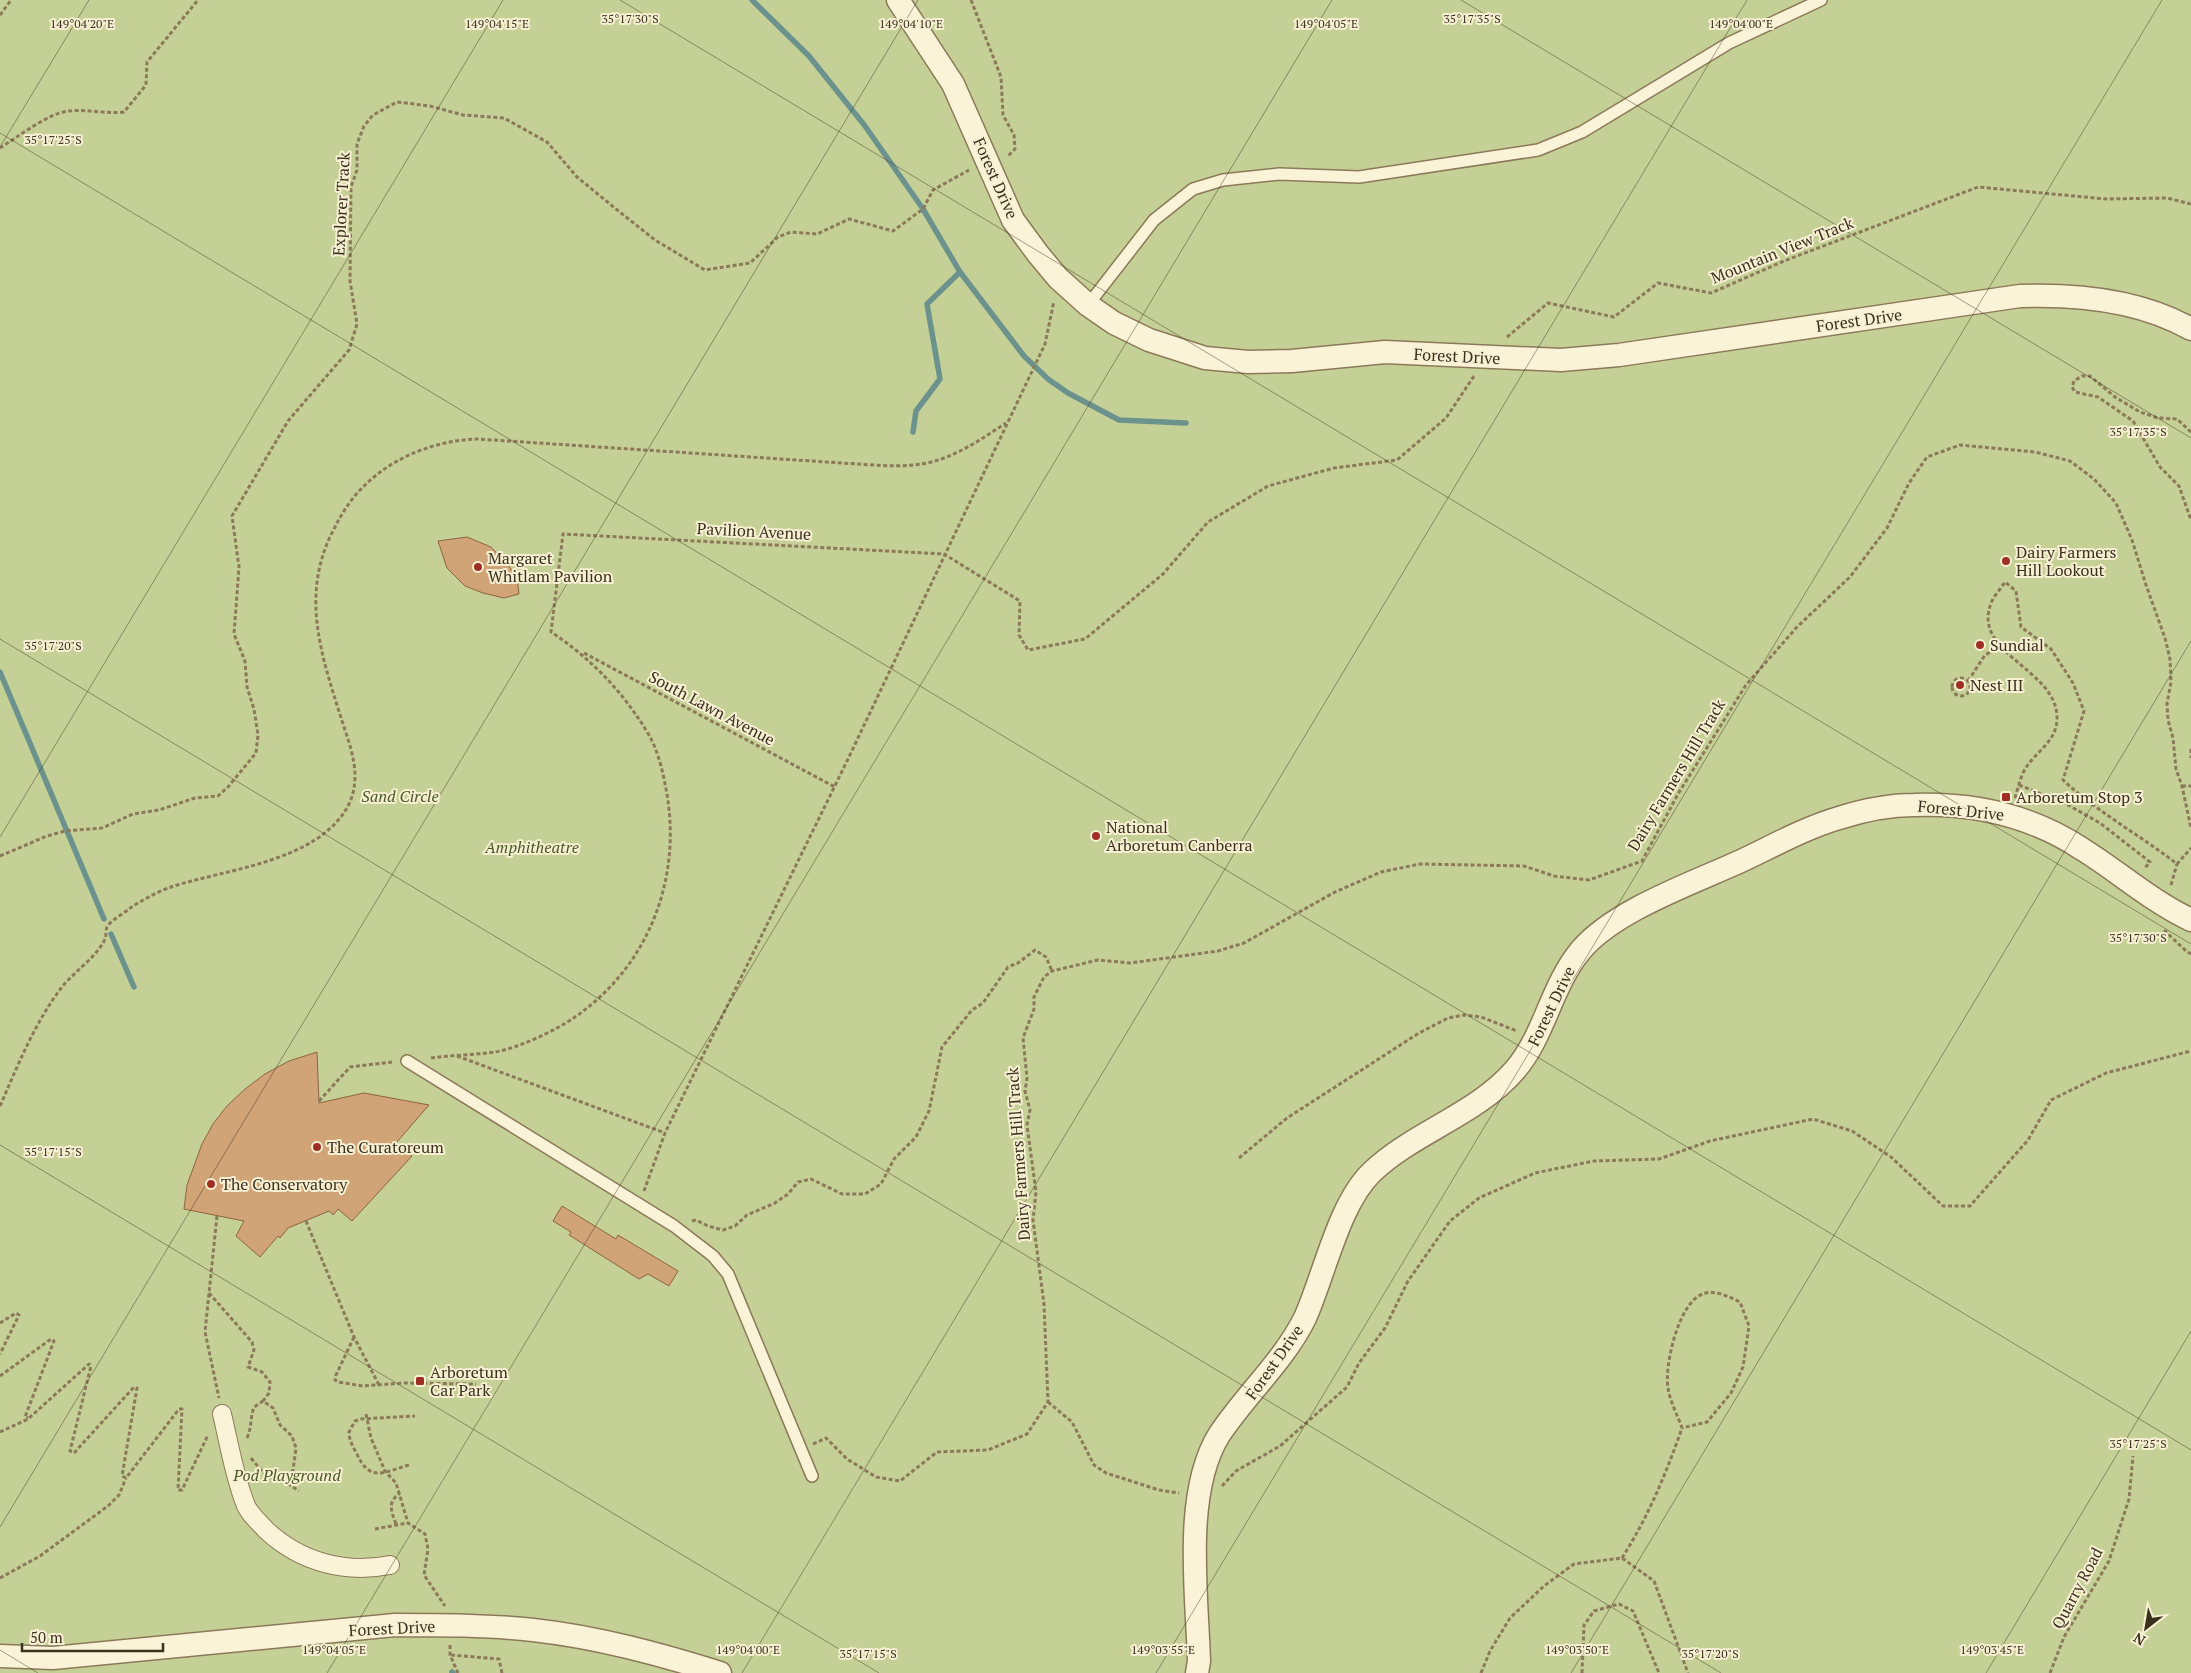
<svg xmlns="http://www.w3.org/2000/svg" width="2191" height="1673" font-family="'PT Serif',serif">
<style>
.green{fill:#c4d096}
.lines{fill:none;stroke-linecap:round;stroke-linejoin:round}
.stream{stroke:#6b928c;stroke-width:5.5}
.building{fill:#d1a477;stroke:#8d643d}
.service-casing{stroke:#8c7959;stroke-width:14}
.pedestrian-casing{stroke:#8c7959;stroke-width:20}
.minor-casing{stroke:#8c7959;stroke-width:25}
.path{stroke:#8c7959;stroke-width:3;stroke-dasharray:4 2.5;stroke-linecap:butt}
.service{stroke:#fbf3d7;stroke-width:11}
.pedestrian{stroke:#fbf3d7;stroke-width:18}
.minor{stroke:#fbf3d7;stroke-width:22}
.ticks{fill:none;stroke:#3b2f1e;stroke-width:1;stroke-opacity:0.45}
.poi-dot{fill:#9f2f25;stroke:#f8f0d3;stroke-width:2}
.labels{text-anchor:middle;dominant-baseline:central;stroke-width:4;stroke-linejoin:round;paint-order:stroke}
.street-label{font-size:16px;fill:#3b2f1e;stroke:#f8f0d3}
.poi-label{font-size:16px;fill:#3b2f1e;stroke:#f8f0d3;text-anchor:start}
.park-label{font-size:16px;font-style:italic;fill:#475923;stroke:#f8f0d3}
.ticks-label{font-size:12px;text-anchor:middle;fill:#3b2f1e;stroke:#f8f0d3;stroke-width:4;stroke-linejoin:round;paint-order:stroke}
</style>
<rect width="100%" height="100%" fill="#f1e7c3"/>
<!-- green -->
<path class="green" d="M0 0H2191V1673H0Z"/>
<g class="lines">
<!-- stream -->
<path class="stream" d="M752 0 809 56 865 126 923 209 960 272 1024 356 1048 379 1068 393 1119 420 1186 423
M913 432 916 411 940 379 927 304 960 272
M0 672 104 919
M111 934 134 987
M452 1672 453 1673"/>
</g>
<!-- building -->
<path class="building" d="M467 537 491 547 508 565 517 578 519 594 504 598 483 593 465 586 447 568 438 541Z
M317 1052 319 1103 364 1093 429 1105 396 1143 412 1156 352 1221 338 1209 333 1215 329 1211 288 1228 280 1238 278 1236 260 1257 236 1236 244 1221 184 1209 187 1185 202 1144 213 1124 227 1106 245 1089 265 1074 289 1061Z
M562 1206 616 1239 618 1235 678 1271 669 1286 648 1274 639 1279 569 1235 571 1232 553 1221Z"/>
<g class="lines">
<defs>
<path id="service" d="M1088 305 1154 220 1193 189 1223 180 1279 174 1359 177 1538 150 1582 132 1729 43 1821 0
M407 1061 674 1226 713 1256 728 1274 812 1476"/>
<path id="pedestrian" d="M222 1414C229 1443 234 1475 245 1503 248 1513 259 1522 266 1530 300 1562 345 1574 390 1565"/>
<path id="minor" d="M898 0 953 84 1013 220 1038 254 1058 278 1088 305 1114 323 1149 340 1205 358 1248 362 1292 361 1385 352 1561 360 1619 355 2020 296C2077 294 2140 300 2191 329
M0 1656 53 1658 395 1625C441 1625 487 1625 533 1630 597 1637 659 1654 720 1673
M1197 1673 1199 1661C1197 1594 1183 1493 1219 1435 1246 1394 1283 1362 1305 1318 1324 1276 1339 1203 1372 1172 1414 1132 1476 1115 1515 1070 1545 1035 1551 986 1581 950 1615 910 1693 883 1741 861 1773 846 1805 828 1839 818 1864 810 1888 805 1914 805 1973 803 2032 816 2082 849 2119 872 2151 901 2191 920"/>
</defs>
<!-- service casing -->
<use href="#service" class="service-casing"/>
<!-- pedestrian casing -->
<use href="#pedestrian" class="pedestrian-casing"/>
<!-- minor casing -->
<use href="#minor" class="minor-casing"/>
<!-- path -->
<path class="path" d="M971 0 1001 77 1003 115 1014 135 1015 149 1007 157
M0 15 11 0
M0 148C18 137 48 113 69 111 87 109 105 114 124 112L146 85 147 62 198 0
M1507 337 1548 303 1614 317 1658 283 1711 293 1784 261 1978 187 2106 199 2167 198 2191 204
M2191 432 2177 419 2158 418 2140 412 2115 397 2090 376H2082L2074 381 2072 387 2075 392 2098 397 2133 421 2160 467 2179 486 2191 520
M584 653 835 787
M1952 687a9 9 0 1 1 18 0a9 9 0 1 1-18 0Z
M1968 681 1985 655 2000 647
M2191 749V758
M2019 785 2068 805 2100 823 2150 862 2144 869
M2182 786H2191
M2015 798C2018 788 2021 774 2027 766 2039 749 2058 740 2057 716 2055 668 1969 653 1992 601 1995 595 2001 588 2005 582L2016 591 2021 627 2051 649 2073 683 2084 711 2063 780C2097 812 2140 835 2177 864L2191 848
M0 856 47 836 65 831 102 828 133 814 159 810 195 798 218 796 228 787 256 753 258 735 254 709 247 687 245 661 234 634 239 567 232 516 288 421 349 350 357 324 350 281 351 187 357 170V144L364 126 373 115 397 102 430 106 463 115 504 118 547 142 577 177 616 209 655 240 705 270 750 263 778 237 791 232 817 234 849 219 893 231 923 209 933 190 969 170
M2171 885 2177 864
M2164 930 2186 951 2191 954
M457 1056 665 1133
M431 1058C452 1055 474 1055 495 1052 518 1048 555 1031 575 1017 649 966 683 877 666 789 663 772 658 751 649 735 624 693 592 659 551 632L563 534 944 554 1020 601 1019 635 1028 650 1085 639 1163 574 1208 522 1268 486 1334 468 1397 460 1446 418 1474 376
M319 1101 350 1067 392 1062
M0 1106C18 1065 35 1022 62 987 73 973 97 956 104 941 107 937 105 932 107 927 111 920 123 914 129 909 142 900 157 892 171 887 225 869 320 862 349 804 362 776 351 748 342 721 321 654 299 593 335 527 342 513 351 499 362 488 392 457 436 440 478 439L857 464C875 465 894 467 912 465 947 463 977 442 1006 423
M1239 1158 1287 1118 1419 1033 1448 1018 1464 1015 1481 1017 1517 1031
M644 1191 665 1133 848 759 1045 344 1054 301
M217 1216 205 1332 219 1398
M306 1221 354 1337 379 1385
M692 1221 696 1220 708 1226 723 1230 735 1226 747 1215 775 1203 788 1194 798 1182 811 1179 842 1194H865L881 1184 894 1159 916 1137 929 1111 942 1047 972 1010 983 1003 1008 967 1018 963 1035 950 1046 957 1052 971
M209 1293 252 1342 254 1350 248 1367 262 1372 270 1382 269 1393 263 1401 273 1408 280 1425 292 1436 296 1448 293 1470 284 1481 299 1491
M0 1323 16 1313 19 1315 0 1354
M354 1337 336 1375 335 1380 338 1382 363 1386 403 1383 476 1384
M0 1376 51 1339 54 1341 25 1417 28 1418
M1048 1402 1072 1422 1094 1465 1106 1473 1159 1490 1179 1493
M366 1414 371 1438 385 1471 396 1483 408 1523 425 1534 428 1549 424 1575 445 1606
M0 1432 28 1419 89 1364 91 1366 70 1451 74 1453 134 1387 137 1388 122 1476 126 1478 179 1409H182L178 1490H182L208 1435
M247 1438C252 1427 250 1418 254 1407L263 1401
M813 1444 826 1438 847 1459 876 1477 900 1481 937 1452 988 1450 1027 1434 1048 1402 1044 1304 1033 1220 1036 1192 1027 1125 1030 1110 1025 1091 1027 1078 1023 1038 1034 1009V997L1044 977 1052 971 1098 960 1130 963 1218 951 1244 943 1335 892 1381 872 1420 864 1524 866 1554 876 1589 880 1642 861 1678 794 1746 685 1797 627 1850 577 1887 528 1909 483 1927 457 1960 445 2035 452 2070 461 2094 479 2116 503 2132 540 2146 585 2165 638 2170 659 2171 682 2167 704 2168 720 2173 738 2176 769 2182 786 2191 828
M251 1458C261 1470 267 1480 284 1481
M409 1465C384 1472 370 1483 357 1454 353 1447 349 1440 349 1432L355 1421 361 1419 415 1416
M1222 1486 1236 1471 1280 1446 1347 1387 1359 1363 1385 1328 1408 1281 1450 1221 1479 1198 1535 1173 1594 1161 1659 1159 1710 1141 1813 1119 1852 1131 1891 1157 1943 1206H1970L2028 1140 2051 1100 2106 1073 2191 1051
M396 1524C391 1511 387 1502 400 1493
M375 1529 408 1523
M1622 1558C1648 1517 1666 1474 1682 1428 1678 1416 1670 1402 1668 1388 1664 1366 1679 1301 1703 1294 1715 1289 1729 1297 1740 1302L1749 1326 1743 1367 1731 1393 1707 1422 1682 1428
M0 1578 40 1556 108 1506 119 1495 126 1478
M450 1645V1655L458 1673
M451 1655 499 1659 502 1673
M1481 1673 1490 1651 1510 1618 1544 1586 1574 1564 1622 1558 1654 1581 1688 1673
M1582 1673 1584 1625 1594 1611 1619 1604 1633 1611 1659 1673
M2050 1673 2064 1637 2109 1561 2129 1499 2133 1456"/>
<!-- service -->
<use href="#service" class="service"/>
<!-- pedestrian -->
<use href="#pedestrian" class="pedestrian"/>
<!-- minor -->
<use href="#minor" class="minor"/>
</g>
<!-- ticks -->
<path class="ticks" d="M620 0 2191 944M1461 0 2191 438M0 133 2191 1450M0 147 89 0M0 639 1721 1673M0 837 503 0M0 1145 879 1673M0 1527 918 0M0 1650 38 1673M327 1673 1332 0M742 1673 1747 0M1156 1673 2162 0M1571 1673 2191 641M1986 1673 2191 1331"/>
<!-- markers -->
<g class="poi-dot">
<circle cx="2006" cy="561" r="5"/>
<circle cx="478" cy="567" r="5"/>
<circle cx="1980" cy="645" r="5"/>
<circle cx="1960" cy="685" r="5"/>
<rect x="2001" y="792" width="10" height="10" rx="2.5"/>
<circle cx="1096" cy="836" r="5"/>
<circle cx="317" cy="1147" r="5"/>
<circle cx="211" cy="1184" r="5"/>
<rect x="415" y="1376" width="10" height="10" rx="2.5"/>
</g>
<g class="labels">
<!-- street labels -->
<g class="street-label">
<text transform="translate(996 178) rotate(66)">Forest Drive</text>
<text transform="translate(341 204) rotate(-87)">Explorer Track</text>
<text transform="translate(1782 250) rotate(-22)">Mountain View Track</text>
<text transform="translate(1859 320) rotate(-8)">Forest Drive</text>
<text transform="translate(1457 356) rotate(3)">Forest Drive</text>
<text transform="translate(754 531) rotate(3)">Pavilion Avenue</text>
<text transform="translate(712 708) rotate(28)">South Lawn Avenue</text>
<text transform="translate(1676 775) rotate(-59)">Dairy Farmers Hill Track</text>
<text transform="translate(1961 810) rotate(6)">Forest Drive</text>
<text transform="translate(1551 1006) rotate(-64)">Forest Drive</text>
<text transform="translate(1018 1154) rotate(-94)">Dairy Farmers Hill Track</text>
<text transform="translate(1274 1362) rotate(-55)">Forest Drive</text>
<text transform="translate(2077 1588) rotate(-62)">Quarry Road</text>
<text transform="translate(392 1628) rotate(-3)">Forest Drive</text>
</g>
<!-- poi labels -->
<g class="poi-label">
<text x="2016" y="552">Dairy Farmers<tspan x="2016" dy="18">Hill Lookout</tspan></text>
<text x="488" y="558">Margaret<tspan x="488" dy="18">Whitlam Pavilion</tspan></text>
<text x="1990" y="645">Sundial</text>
<text x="1970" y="685">Nest III</text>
<text x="2016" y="797">Arboretum Stop 3</text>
<text x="1106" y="827">National<tspan x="1106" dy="18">Arboretum Canberra</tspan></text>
<text x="327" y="1147">The Curatoreum</text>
<text x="221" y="1184">The Conservatory</text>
<text x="430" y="1372">Arboretum<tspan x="430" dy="18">Car Park</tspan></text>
</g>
<!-- park labels -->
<g class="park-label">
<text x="400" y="796">Sand Circle</text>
<text x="532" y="847">Amphitheatre</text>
<text x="287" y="1475">Pod Playground</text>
</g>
</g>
<g class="ticks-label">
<text x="630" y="23">35°17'30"S</text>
<text x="1472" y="23">35°17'35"S</text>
<text x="82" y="28">149°04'20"E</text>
<text x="497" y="28">149°04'15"E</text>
<text x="911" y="28">149°04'10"E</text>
<text x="1326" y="28">149°04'05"E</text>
<text x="1741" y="28">149°04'00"E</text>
<text x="53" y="144">35°17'25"S</text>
<text x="2138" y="436">35°17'35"S</text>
<text x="53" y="650">35°17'20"S</text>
<text x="2138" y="942">35°17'30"S</text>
<text x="53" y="1156">35°17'15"S</text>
<text x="2138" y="1448">35°17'25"S</text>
<text x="334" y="1654">149°04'05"E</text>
<text x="748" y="1654">149°04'00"E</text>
<text x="1163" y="1654">149°03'55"E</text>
<text x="1577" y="1654">149°03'50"E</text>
<text x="1992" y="1654">149°03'45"E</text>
<text x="868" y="1658">35°17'15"S</text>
<text x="1710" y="1658">35°17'20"S</text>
</g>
<!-- north arrow -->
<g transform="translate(2146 1628) rotate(211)" stroke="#f8f0d3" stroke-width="4" paint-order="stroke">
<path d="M0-4L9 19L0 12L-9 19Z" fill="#3b2f1e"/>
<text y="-8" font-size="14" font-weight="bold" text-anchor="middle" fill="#3b2f1e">N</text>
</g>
<!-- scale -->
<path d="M22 1643v8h141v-8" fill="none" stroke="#3b2f1e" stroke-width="2.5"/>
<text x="30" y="1643" font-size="15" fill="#3b2f1e" stroke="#f8f0d3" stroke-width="4" paint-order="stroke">50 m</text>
</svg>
